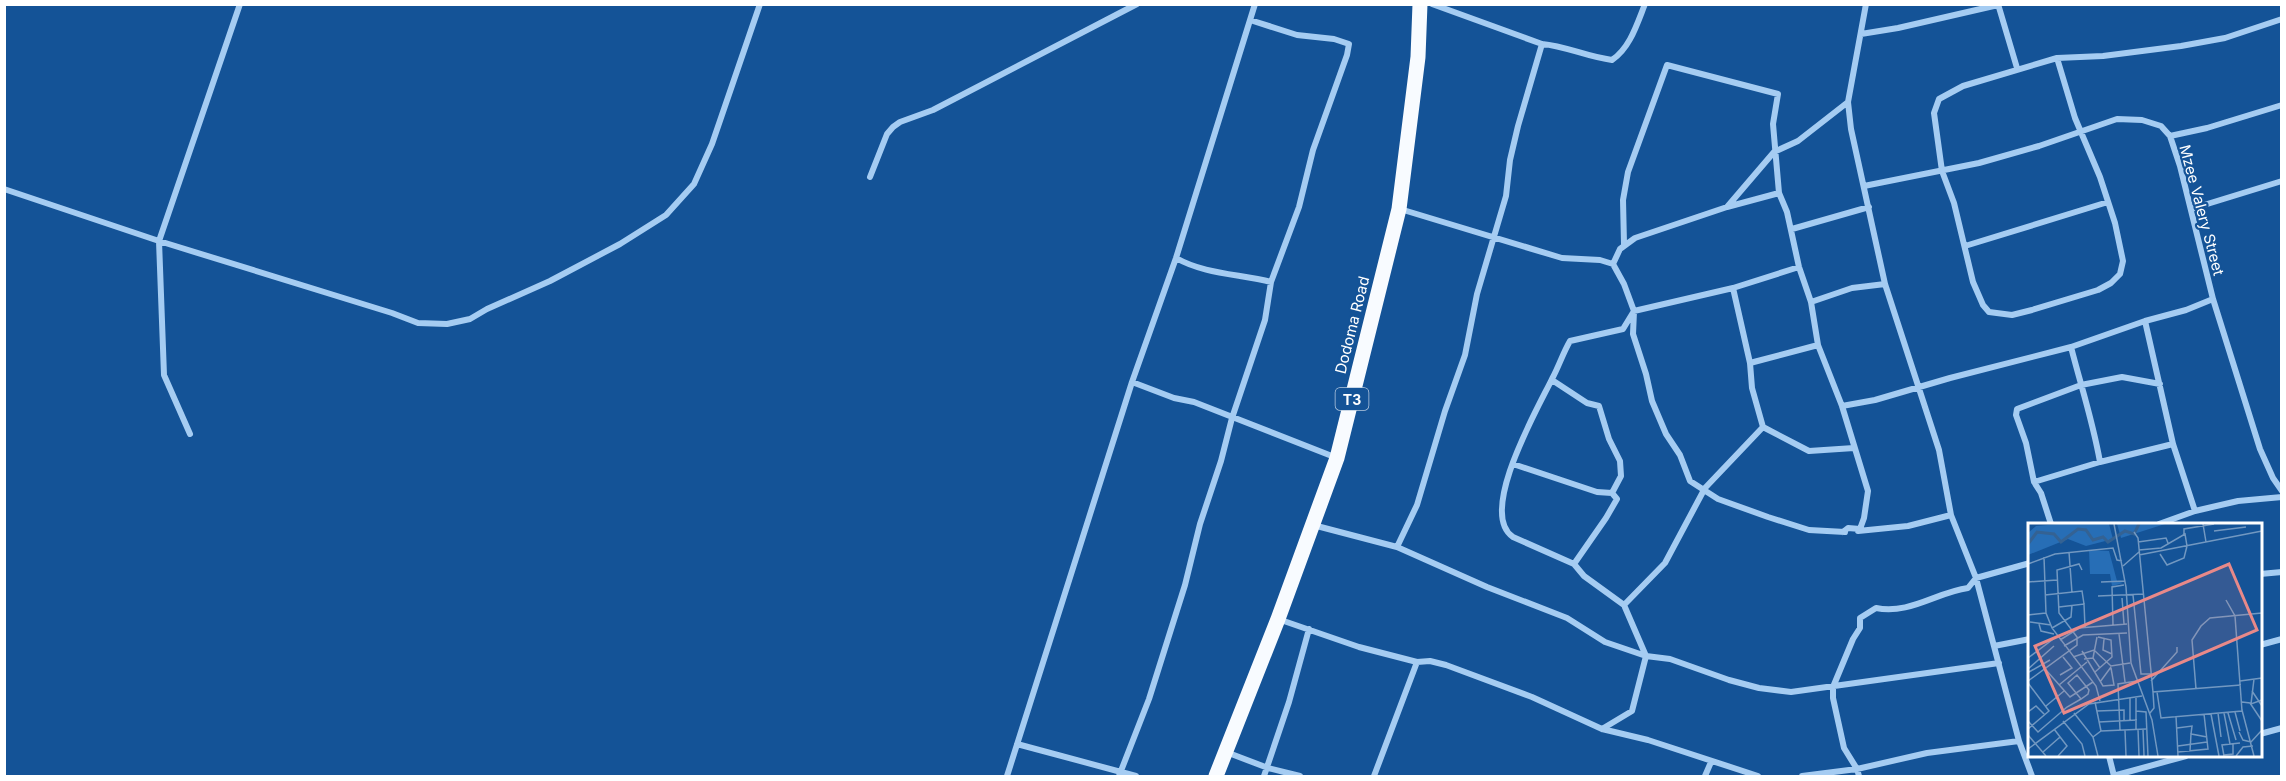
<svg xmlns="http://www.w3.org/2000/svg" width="2286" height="781" font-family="Inter,sans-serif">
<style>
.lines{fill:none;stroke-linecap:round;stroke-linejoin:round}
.minor{stroke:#a5ccf2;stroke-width:6}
.trunk{stroke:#f8fbff;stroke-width:15}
.labels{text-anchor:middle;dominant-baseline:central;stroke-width:4.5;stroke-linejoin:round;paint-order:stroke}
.shield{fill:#145397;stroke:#b8cbe0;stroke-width:1.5}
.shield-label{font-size:14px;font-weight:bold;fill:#fff}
.street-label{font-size:15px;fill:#fff;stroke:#145397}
.inset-river{fill:none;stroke:#346293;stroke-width:3}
.inset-road{fill:none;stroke:#7298c1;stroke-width:1.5}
.view{fill:#e88989;fill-opacity:0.15;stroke:#e88989;stroke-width:3}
.inset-edge{fill:none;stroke:#fff;stroke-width:3}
</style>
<rect width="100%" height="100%" fill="#145397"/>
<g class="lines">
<!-- minor -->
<path class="minor" d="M1432 4 1542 44C1566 46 1587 57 1612 60 1630 48 1637 24 1645 4
M1866 4 1848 102 1851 129 1885 284 1939 450 1951 515 1976 578 2019 741 2032 776
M1998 4 2017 68
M1861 34 1898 28 1998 5
M2057 58 2075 118 2100 177 2115 223 2123 261 2120 274 2111 283 2098 290 2032 310 2012 315 1989 312 1983 305 1973 282 1954 203 1942 171 1934 113 1939 99 1963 86 2057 58 2103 56 2181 46 2225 38 2282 19
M2170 136 2207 128 2282 105
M870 177 887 134 893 127 900 122 933 110 1137 4
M1864 186 1979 163 2039 146 2117 119 2142 120 2161 126 2170 136 2180 166 2213 299 2260 449 2273 478 2282 491
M4 189 159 241 392 313 418 323 447 324 470 319 487 309 550 281 620 244 666 215 694 184 712 144 760 4
M1727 207 1779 193
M1400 209 1562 258 1600 260 1613 264 1624 284 1634 311 1633 334 1646 374 1652 401 1666 434 1680 455 1690 481 1718 499 1768 517 1809 530 1845 532
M2191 209 2282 181
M1792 229 1869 207
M1624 244 1623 200 1628 172 1667 65 1778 94 1773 124 1779 193 1787 212 1799 267 1811 302 1818 345 1842 406 1868 491 1864 518 1860 529 1848 528 1843 532
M1965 246 2108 202
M1176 258C1204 274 1239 274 1271 282
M1613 264 1620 249 1635 238 1727 207 1774 152 1798 141 1848 102
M1733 288 1750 363 1752 388 1763 427 1809 451 1854 448
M1811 302 1852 288 1885 284
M2145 321 2173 444 2195 511
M1750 363 1818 345
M1552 380 1587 403 1599 406 1609 439 1620 461 1621 476 1612 493 1617 499 1606 518 1574 564
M1132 382 1174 398 1194 402 1337 458
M1842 406 1875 400 1950 378 2071 347 2145 321 2186 310 2213 299
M190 434 164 375 159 241 240 4
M2100 462 2173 444
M1513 464 1597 492 1612 493
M2034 482 2100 462C2093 422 2081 386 2071 347
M2051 524 2041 493 2034 482 2026 443 2016 415 2017 409 2081 385 2122 377 2160 384
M2159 524 2195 511 2238 501 2282 497
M1313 525 1397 547 1487 587 1567 618 1605 642 1646 656 1670 659 1729 680 1759 688 1791 692 1999 663
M1858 531 1908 526 1951 515
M1397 547 1417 505 1445 411 1465 355 1477 294 1506 196 1510 160 1518 126 1542 44
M2260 574 2282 572
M1624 605 1584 576 1574 564 1513 537C1477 513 1539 406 1552 379 1559 366 1563 353 1570 341L1623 329 1634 311 1733 288 1799 267
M1278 619 1359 647 1417 662 1430 661 1446 665 1532 697 1602 729 1648 740 1758 776
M2260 645 2282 639
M1994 646 2030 639
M1602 729 1632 711 1646 656 1624 605 1665 563 1705 488 1763 427
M2260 734 2282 728
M1017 744 1136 776
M1226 752 1268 768 1300 776
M2109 756 2114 776
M1007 776 1132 382 1176 258 1255 4
M1119 776 1149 699 1185 585 1200 524 1221 461 1232 418 1265 320 1271 282 1299 207 1313 150 1347 55 1349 44 1334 39 1297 35 1250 20
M1264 776 1289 702 1309 629
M1374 776 1417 662
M1705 776 1711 762
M1802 776 1857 769 1927 753 2019 741
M1859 776 1857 769 1844 748 1833 698V687L1853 639 1860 628V618L1876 608C1909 615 1937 592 1968 588L1976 578 2030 563
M2113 776 2186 756"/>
<!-- trunk -->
<path class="trunk" d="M1216 776 1278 619 1337 458 1399 209 1418 57 1420 4"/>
</g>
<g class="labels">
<!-- shield labels -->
<rect class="shield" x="1335.5" y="388" width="33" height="22" rx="4.5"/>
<g class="shield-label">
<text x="1352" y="399">T3</text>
</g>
<!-- street labels -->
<g class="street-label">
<text transform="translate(2202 210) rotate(75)">Mzee Valery Street</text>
<text transform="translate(1352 325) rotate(-76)">Dodoma Road</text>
</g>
</g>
<!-- overview -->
<g transform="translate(2028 523)">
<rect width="234" height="234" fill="#145397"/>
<path d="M31 1H81L85 16 58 23 40 16 0 32V10L8 3ZM89 1H137L93 15ZM61 27 81 28 89 58 95 60 84 63 82 51H62Z" fill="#276eb6"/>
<path class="inset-river" d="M0 21 9 9 26 11 33 19 50 6 58 7 65 17 75 14 80 19 97 8 106 11 111 1"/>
<path class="inset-road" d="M86 1 98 64 103 140 124 197 130 233M175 1 178 19M186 8 218 4M106 9 110 15 125 169M156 11V6L186 1M110 19 138 15 140 20M111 27 133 25 157 11 159 23M41 29 44 70M132 31 139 42 156 35 159 23M111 32 234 8M16 34 18 90 24 105 68 163 72 178M0 41 27 31 85 25 89 37 94 38M95 43 111 29M0 59 29 57M73 59 97 58M17 72 54 68 56 81M105 72 113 151H123M70 73 116 71M94 75 96 101M31 84 56 81 57 104M0 92 18 90M2 99 23 102M11 101 13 108 26 111M85 102 84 64 96 62M24 105 43 94 44 82M91 111 97 159M76 116 75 127 84 131M32 117 51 105 99 101M36 123 55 112 99 110M54 128 75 163 86 162 83 145M45 134 66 127 83 143 102 140M0 135 28 114M65 135 69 114M56 136 65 135 72 145M0 146 26 123M18 147 42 174 65 159M1 149 22 137M67 149 84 134 83 117 70 114M32 152 44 145 35 134M226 156 223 181 234 177M0 158 49 122V114L31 90 29 47 51 41 54 47M123 158 149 129V124M212 158 234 155M72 159 83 144M0 160 21 188 0 206M31 162 59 139M168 166 164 117 173 103 182 95 234 90M224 168 234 183M129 169 133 195 214 188 207 93 198 77M108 174V206M102 175V198M67 179 73 208M214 179 222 180 234 198M18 183 36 168M214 187 226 233M69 188 96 187V198M108 188 118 189 120 233M0 189 8 183 17 192M207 189 212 208M46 190 65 214 70 233M122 190 126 185 125 169 213 162M190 190 193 214M196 190 202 221M200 190 208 217M183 191 191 233M148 193 150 233M0 198 10 209 39 184 53 176 60 171 61 167 49 152 40 160 53 176M35 198 54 221 57 233M71 199 109 197M149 205 164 203 163 211M26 206 39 223 30 233M110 206 111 233M115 206 116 233M92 207 90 161 109 158M97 207 98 233M211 209 215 217 223 219 234 207M0 212 18 233M65 214 73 208 118 206M150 223 179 219M0 226 61 181 114 173M162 228 163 211 179 214M15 229 32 214M150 229 180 226 176 191M196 232 205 231V221M196 233 194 222 212 220M208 233 215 224 225 223"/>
<path class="view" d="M201 41 229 107 36 190 7 123Z"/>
<rect width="234" height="234" class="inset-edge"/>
</g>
<!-- border -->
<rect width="2286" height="781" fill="none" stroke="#ffffff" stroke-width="12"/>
</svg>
